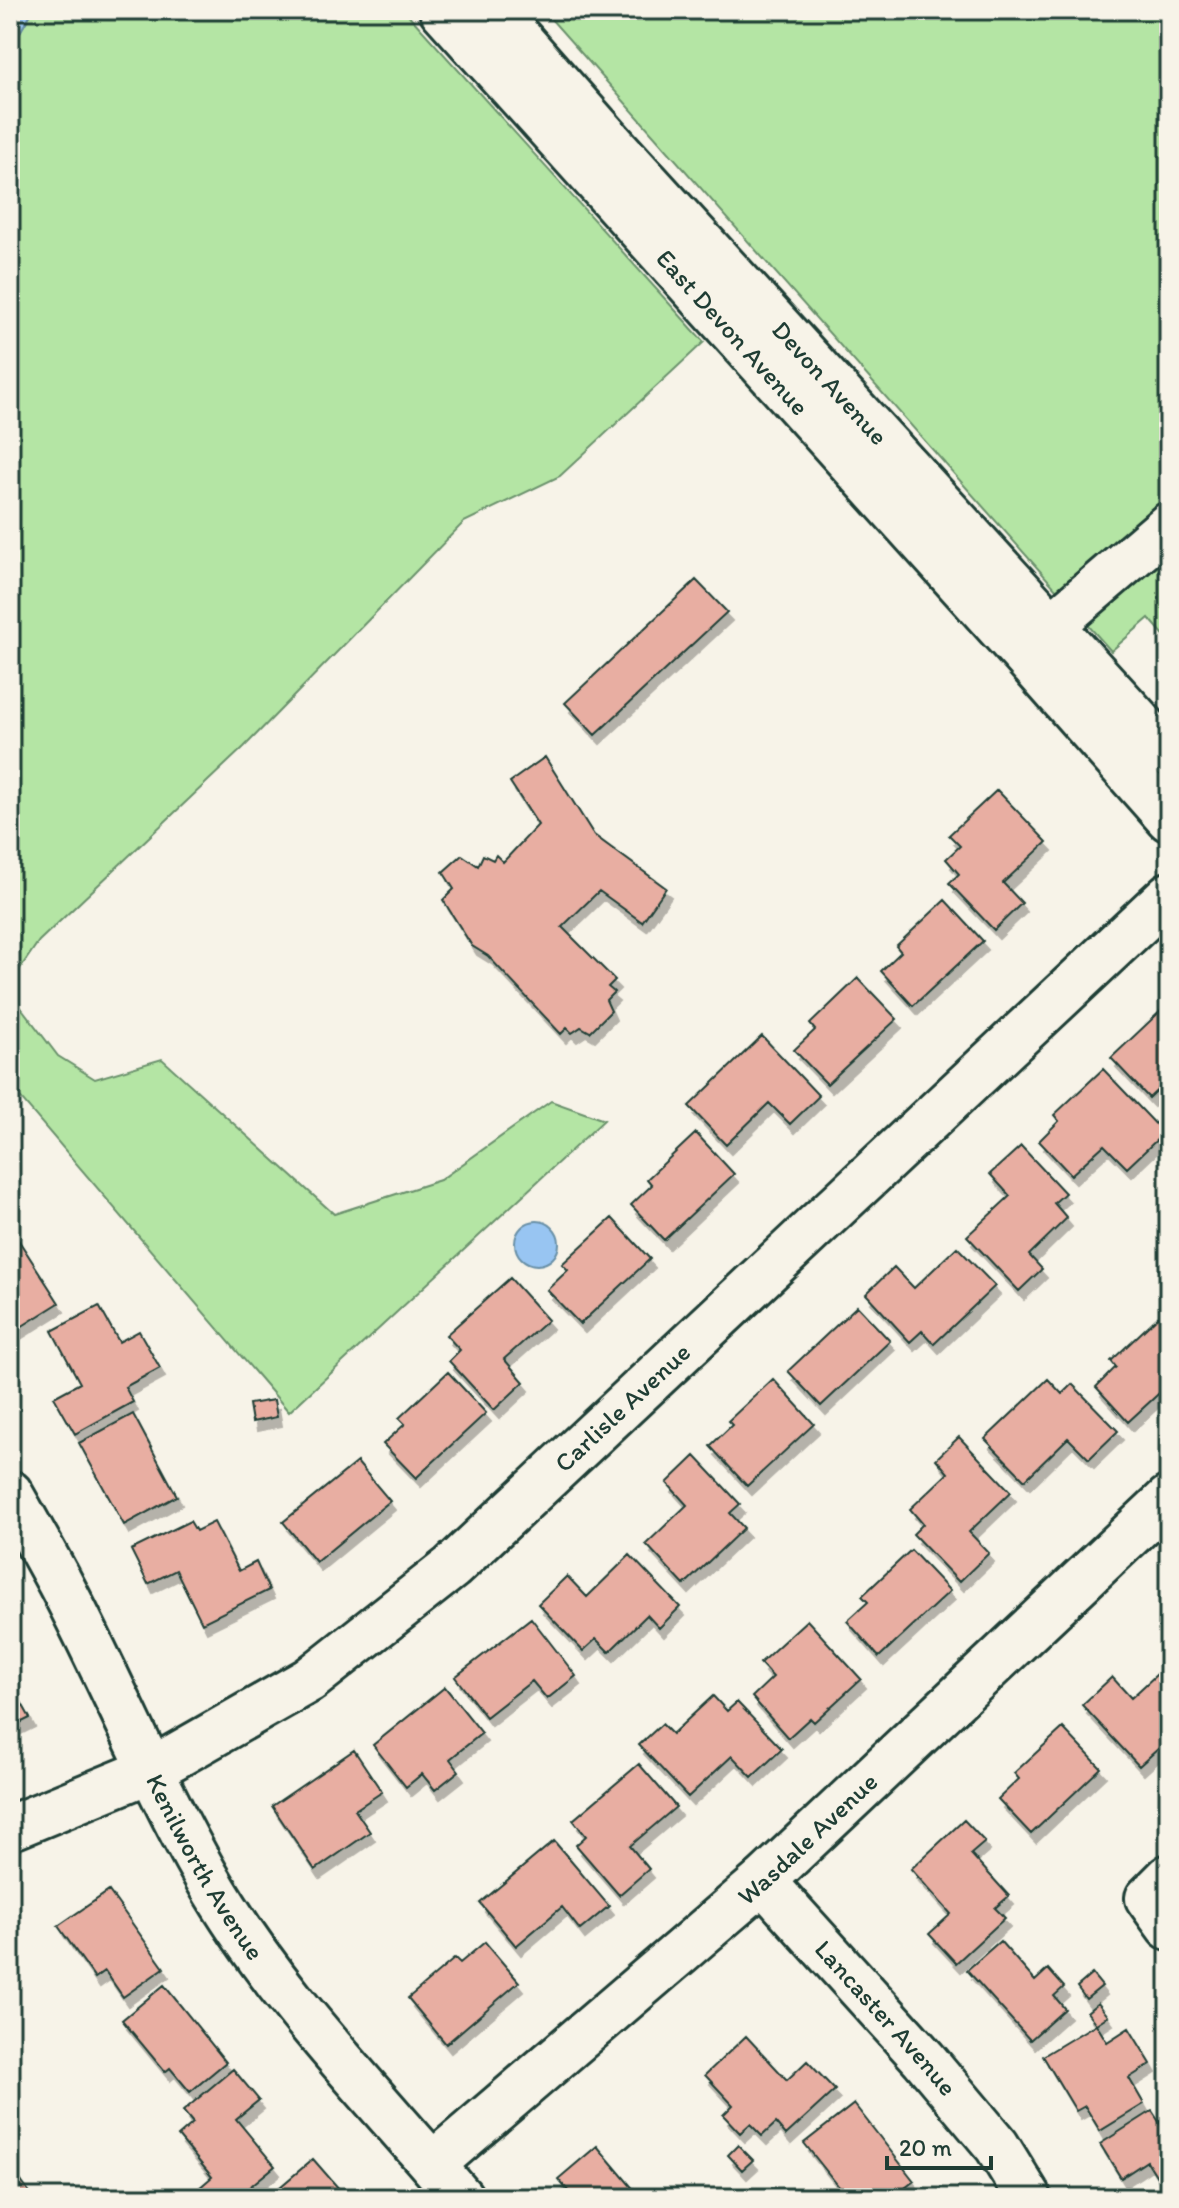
<svg xmlns="http://www.w3.org/2000/svg" width="1179" height="2208" font-family="Itim,sans-serif">
<style>
.green{fill:#b4e5a4;stroke:#6a916c;stroke-width:2}
.water{fill:#98c5f2;stroke:#688fa6;stroke-width:2}
.building{fill:#e8aea2;stroke:#1f3d34;stroke-width:2;filter:url(#shadow)}
.lines{fill:none;stroke-linecap:round;stroke-linejoin:round}
.minor-casing{stroke:#1f3d34;stroke-width:50}
.major-casing{stroke:#1f3d34;stroke-width:50}
.minor{stroke:#f7f3e8;stroke-width:44}
.major{stroke:#f7f3e8;stroke-width:44}
.labels{text-anchor:middle;dominant-baseline:central;stroke-width:7;stroke-linejoin:round;paint-order:stroke}
.street-label{font-size:26px;fill:#1f3d34;stroke:#f7f3e8}
</style>
<defs>
<filter id="shadow"><feDropShadow dx="5" dy="9" stdDeviation="0" flood-color="#0004"/></filter>
</defs>
<rect width="100%" height="100%" fill="#f7f3e8"/>
<filter id="ink" filterUnits="userSpaceOnUse"><feTurbulence type="fractalNoise" baseFrequency=".0125" numOctaves="2"/><feDisplacementMap in="SourceGraphic" scale="16" xChannelSelector="R" yChannelSelector="G"/><feConvolveMatrix kernelMatrix="1 2 1 2 8 2 1 2 1" color-interpolation-filters="sRGB"/></filter>
<g filter="url(#ink)">
<!-- green -->
<path class="green" d="M33 10H404L704 342 560 476 464 522 244 747 39 941 10 983V49Z
M543 10H1169V641L1149 618 1111 651Z
M10 993 58 1056 95 1079 162 1059 334 1214 440 1180 551 1101 604 1120 289 1412 10 1086Z"/>
<!-- water -->
<path class="water" d="M10 10H33L10 49Z
M515 1243a22 22 0 1 1 44 0a22 22 0 1 1-44 0Z"/>
<!-- building -->
<path class="building" d="M696 580 727 612 595 735 565 703Z
M545 757 594 835 666 888 642 922 599 891 562 927 615 980 608 987 614 992 606 1000 611 1011 590 1032 581 1027 572 1033 567 1028 561 1034 488 956 472 946 443 900 454 889 443 872 462 855 478 866 483 855 493 860 496 855 503 862 538 825 510 782Z
M997 790 1047 842 1003 883 1022 903 994 930 949 883 959 874 946 859 960 846 949 835Z
M945 900 983 941 913 1006 881 971 901 952 896 946Z
M858 978 897 1019 827 1084 794 1050 815 1030 810 1024Z
M1169 1003V1079L1149 1098 1111 1058Z
M762 1036 819 1096 790 1124 769 1103 726 1145 689 1106Z
M1103 1069 1164 1133 1127 1168 1104 1145 1071 1175 1039 1141 1059 1121 1054 1115Z
M696 1133 734 1174 664 1240 631 1205 652 1185 647 1179Z
M1021 1146 1065 1193 1054 1203 1067 1218 1029 1255 1042 1269 1019 1291 967 1236 1010 1196 990 1174Z
M612 1218 650 1259 580 1324 547 1290 568 1270 562 1264Z
M10 1227 59 1303 16 1330 10 1322Z
M957 1247 995 1286 934 1344 922 1331 910 1342 866 1294 894 1267 914 1288Z
M510 1278 548 1320 504 1359 524 1382 494 1410 449 1361 460 1350 446 1335Z
M99 1306 119 1342 139 1331 160 1368 125 1387 133 1402 75 1434 54 1397 80 1383 52 1331Z
M857 1306 890 1341 821 1406 788 1371Z
M1160 1315 1169 1324V1384L1128 1422 1096 1387 1116 1367 1111 1361Z
M448 1372 486 1413 416 1478 383 1444 405 1424 399 1418Z
M773 1379 814 1424 747 1486 710 1446 732 1425 728 1421Z
M1048 1379 1062 1394 1072 1384 1118 1431 1089 1459 1068 1438 1025 1480 985 1439Z
M274 1400 277 1417 252 1422 249 1404Z
M133 1414 177 1496 124 1525 79 1443Z
M959 1437 1011 1492 969 1532 989 1553 959 1582 913 1534 923 1524 910 1509 948 1473 936 1459Z
M695 1456 740 1504 730 1513 744 1528 684 1585 646 1544 687 1505 667 1483Z
M357 1462 390 1501 316 1562 283 1522Z
M190 1521 196 1531 214 1522 239 1571 256 1562 269 1590 202 1623 176 1570 148 1584 131 1550Z
M911 1550 950 1591 879 1657 847 1621 868 1602 862 1596Z
M630 1555 680 1607 659 1628 647 1615 609 1652 596 1639 583 1651 538 1604 567 1576 587 1597Z
M531 1618 576 1676 547 1699 532 1681 486 1717 455 1677Z
M807 1620 861 1679 814 1722 810 1718 788 1738 752 1697 773 1677 760 1663Z
M1169 1663V1739L1139 1766 1082 1705 1112 1677 1131 1698Z
M10 1682 30 1718 10 1728Z
M445 1687 482 1733 450 1759 459 1771 435 1790 422 1774 406 1787 373 1745Z
M713 1696 727 1711 737 1702 782 1749 752 1777 732 1756 688 1797 639 1745 662 1724 672 1734Z
M1063 1728 1101 1768 1031 1834 998 1799 1019 1779 1014 1773Z
M354 1750 382 1792 355 1810 370 1832 315 1870 272 1806Z
M639 1764 676 1807 630 1846 649 1869 619 1895 576 1845 586 1836 573 1820Z
M964 1820 985 1842 971 1854 1009 1896 995 1908 1005 1918 956 1963 929 1934 951 1914 911 1869Z
M554 1841 609 1906 580 1930 562 1907 516 1946 480 1903Z
M109 1891 164 1968 123 1997 105 1971 95 1978 58 1926Z
M1000 1941 1035 1981 1048 1969 1064 1987 1054 1996 1065 2009 1030 2040 967 1970Z
M485 1942 519 1982 446 2044 408 1998 455 1958 460 1963Z
M1092 1974 1102 1986 1086 1999 1077 1987Z
M164 1985 226 2062 190 2092 170 2068 165 2072 122 2020Z
M1098 2003 1108 2016 1096 2024 1087 2012Z
M1096 2024 1107 2042 1129 2028 1151 2064 1129 2078 1144 2104 1100 2131 1085 2106 1076 2111 1043 2056Z
M746 2036 787 2080 807 2061 835 2090 786 2135 776 2123 762 2136 750 2124 740 2133 723 2115 733 2105 705 2075Z
M233 2069 259 2100 236 2119 275 2166 236 2198H205L198 2189 212 2177 178 2136 193 2123 183 2111Z
M854 2104 914 2181 892 2198H848L804 2143Z
M1152 2111 1162 2126 1169 2121V2196L1147 2161 1121 2178 1100 2144Z
M738 2145 753 2160 742 2170 728 2155Z
M597 2146 641 2198H574L558 2179Z
M313 2159 347 2198H267Z
M16 2174 33 2198H10V2178Z"/>
<g class="lines">
<defs>
<g id="minor">
<path d="M1052 625 1169 525"/>
<path id="s1" d="M10 1493C27 1523 44 1553 60 1583 111 1680 152 1781 206 1876 274 1995 373 2094 461 2198"/>
<path id="s2" d="M10 1828 151 1770 309 1680 452 1567 1169 895"/>
<path d="M1169 1877 1148 1898 1169 1927"/>
<path id="s3" d="M763 1881 924 2059 997 2146 1029 2198"/>
<path id="s4" d="M433 2164 763 1881 1169 1498"/>
</g>
<g id="major">
<path id="s5" d="M442 10 1023 654 1169 819"/>
<path id="s6" d="M494 10 615 147 1169 754"/>
</g>
</defs>
<!-- minor casing -->
<use href="#minor" class="minor-casing"/>
<!-- major casing -->
<use href="#major" class="major-casing"/>
<!-- minor -->
<use href="#minor" class="minor"/>
<!-- major -->
<use href="#major" class="major"/>
</g>
</g>
<g class="labels">
<!-- street labels -->
<g class="street-label">
<text stroke="none"><textPath href="#s5" startOffset="434">East Devon Avenue</textPath></text>
<text stroke="none"><textPath href="#s6" startOffset="502">Devon Avenue</textPath></text>
<text stroke="none"><textPath href="#s2" startOffset="750">Carlisle Avenue</textPath></text>
<text stroke="none"><textPath href="#s4" startOffset="496">Wasdale Avenue</textPath></text>
<text stroke="none"><textPath href="#s1" startOffset="422">Kenilworth Avenue</textPath></text>
<text stroke="none"><textPath href="#s3" startOffset="184">Lancaster Avenue</textPath></text>
</g>
</g>
<!-- margin -->
<rect width="1179" height="2208" fill="none" stroke="#f7f3e8" stroke-width="40"/>
<rect x="20" y="20" width="1139" height="2168" fill="none" stroke="#1f3d34" stroke-width="3" filter="url(#ink)"/>
<!-- scale -->
<path d="M887 2156v12h104v-12" fill="none" stroke="#1f3d34" stroke-width="4"/>
<text x="899" y="2156" font-size="24" fill="#1f3d34" stroke="#f7f3e8" stroke-width="6" paint-order="stroke">20 m</text>
</svg>
